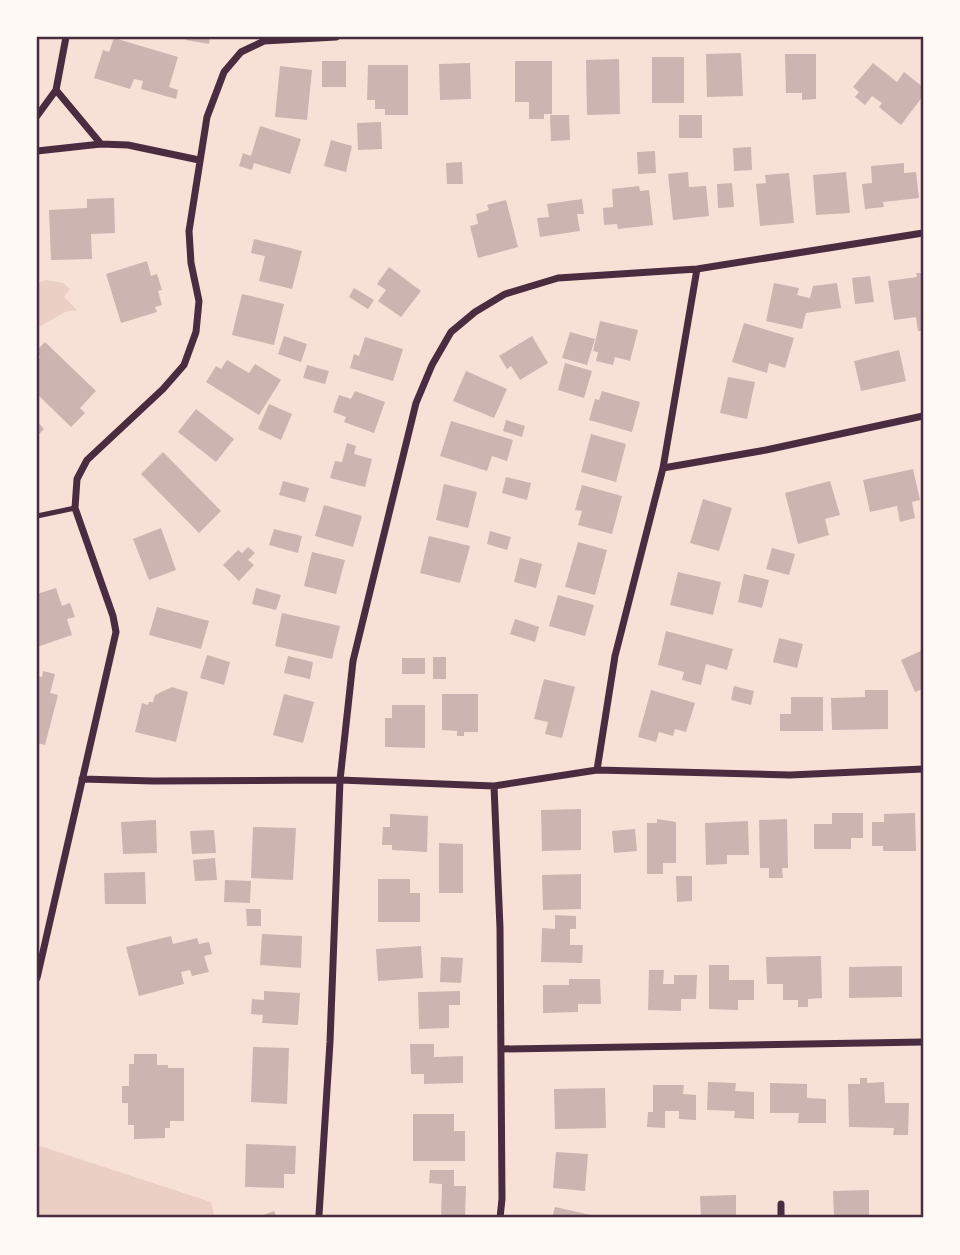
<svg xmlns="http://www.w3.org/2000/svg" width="960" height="1255" font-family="Commissioner,sans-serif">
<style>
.green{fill:#ebcfc5}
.building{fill:#ccb4b1}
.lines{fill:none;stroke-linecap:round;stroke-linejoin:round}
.service{stroke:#4a2c40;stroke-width:5}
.minor{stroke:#4a2c40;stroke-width:7}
.neatline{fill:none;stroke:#4a2c40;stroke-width:2.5}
</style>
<rect width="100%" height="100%" fill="#f7e1d7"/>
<!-- green -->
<path class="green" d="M46 280 63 283 70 289 64 297 77 310 65 312 37 328V283Z
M37 1145 211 1202 215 1218H37Z"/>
<!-- building -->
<path class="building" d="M187 37H210L209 44 186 40Z
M114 38 178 57 169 87 178 90 176 99 141 89 143 81 134 79 130 89 94 78 103 50 109 52Z
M741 53 743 96 707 97 706 54Z
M785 54H816V99L802 100V93H786Z
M652 57H684V103H652Z
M619 59 620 114 587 115 586 60Z
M322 61H346V87H322Z
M515 61H552V114H544V119H529V102H515Z
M470 63 471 99 440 100 439 64Z
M873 63 897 82 904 72 923 87V96L901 125 879 107 882 103 872 96 865 105 855 97 859 92 853 87Z
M368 65H408V115H385V109H375V100H367Z
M280 66 312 70 307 120 275 117Z
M550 115H569L570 140 551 141Z
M679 115H702V138H679Z
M381 122 382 149 358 150 357 123Z
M260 126 301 139 290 174 254 163 252 170 239 166 243 153 251 156Z
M331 140 352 146 346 172 324 166Z
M751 147 752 170 734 171 733 148Z
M655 151 656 173 638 174 637 152Z
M462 162 463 184H447L446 163Z
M904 163V173L916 172 919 198 883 202 884 207 865 209 862 184 872 183 871 166Z
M688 172 689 187 706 186 709 216 673 220 668 174Z
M846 172 850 213 816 215 813 175Z
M789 173 794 223 760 226 756 184 766 183 765 175Z
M732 183 734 207 718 208 717 184Z
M639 186 640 191 649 190 653 225 618 229 617 224 604 225 603 208 613 207 612 189Z
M114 198 115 233 91 234 92 259 51 260 49 210 87 208V199Z
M582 199 584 214H577L580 231 540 237 537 218 549 217 547 204Z
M506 200 518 247 478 258 470 226 478 224 476 214 489 210 487 205Z
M254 239 302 251 292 289 259 281 265 256 251 253Z
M147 261 151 276 157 274 162 290 158 291 162 305 155 307 157 312 121 323 106 274Z
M389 267 421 291 401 317 378 301 386 290 377 284Z
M916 273H923V331H918L916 317 894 320 888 281 917 277Z
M870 276 874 302 855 304 852 278Z
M774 283 799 288 797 295 810 298 813 286 837 283 841 308 806 313 802 329 766 321Z
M354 288 374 300 368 309 349 297Z
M242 294 284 304 274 345 232 335Z
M600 321 638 330 630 361 615 357 613 365 596 361 598 352 593 351Z
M744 323 794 338 785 368 769 363 767 373 732 362Z
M570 332 595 339 587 365 562 358Z
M284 336 307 344 301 362 278 354Z
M532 336 548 363 520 380 511 366 507 369 499 356Z
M365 337 403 349 393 381 350 368 354 354 359 356Z
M45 342 96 391 80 408 85 413 71 427 37 394V361L40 357 37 350Z
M899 350 906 381 861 391 854 361Z
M227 360 249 373 255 364 281 380 259 415 206 382 216 366 221 369Z
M565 363 592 371 584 398 558 390Z
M307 365 329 371 325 384 303 378Z
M466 371 507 389 494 418 453 401Z
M728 377 755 382 747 419 720 413Z
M355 391 385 402 374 433 344 422 346 417 333 412 339 395 351 399Z
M602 391 640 402 632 432 589 420 595 399 599 400Z
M269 404 292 414 281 440 258 429Z
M196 409 234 439 216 462 178 432Z
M506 420 525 426 522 437 503 431Z
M37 421 44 429 37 436Z
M451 421 513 440 507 461 492 456 487 471 440 456Z
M591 434 626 444 616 482 581 472Z
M347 443 356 446 354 454 372 459 365 487 330 478 335 461 342 462Z
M163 452 221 511 199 533 141 474Z
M913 469 920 500 912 502 915 518 900 522 897 506 870 512 863 480Z
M506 477 531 483 527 500 502 493Z
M283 481 309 488 305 502 279 495Z
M830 481 840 515 825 519 829 535 798 544 785 493Z
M444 484 477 492 468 528 436 520Z
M582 485 622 496 612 534 578 525 582 511 575 510Z
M703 499 732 508 719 551 690 543Z
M324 505 362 516 353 547 315 536Z
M161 528 176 570 149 580 133 539Z
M274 529 302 536 298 553 269 545Z
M490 531 511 537 507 550 487 544Z
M429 536 470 546 460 583 420 573Z
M578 542 607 550 595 595 565 587Z
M248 547 255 553 248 560 254 565 239 581 223 565 238 550 242 553Z
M772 548 795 554 789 575 766 569Z
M312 552 345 560 336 594 304 586Z
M520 558 542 564 536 588 514 582Z
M678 572 721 582 713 615 670 605Z
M744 574 769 580 762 608 738 602Z
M56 588 62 606 70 603 75 617 67 619 72 635 37 647V594Z
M256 588 281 595 276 610 252 604Z
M558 595 594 605 585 636 549 626Z
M157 607 209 621 201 649 149 635Z
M282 613 340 626 332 659 275 646Z
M515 619 539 627 535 642 510 634Z
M666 631 733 649 727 670 706 664 701 685 682 680 684 672 658 665Z
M779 638 803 644 797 668 773 662Z
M923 650V689L915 692 901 660Z
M207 655 230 662 224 685 200 678Z
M288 656 313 662 310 679 284 673Z
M433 657H446V679H433Z
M402 658H425V674H402Z
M43 671 55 674 50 693 58 695 45 745 37 743V676L42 677Z
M544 679 575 687 562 738 545 734 548 722 534 719Z
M734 686 754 691 751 705 731 700Z
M172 687 188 692 176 742 135 732 142 703 148 705 149 702H153L155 695Z
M651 690 695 703 686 732 675 729 673 736 659 732 656 742 638 737Z
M865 690H888V729L832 730 831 698 865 697Z
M284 694 314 702 303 743 273 735Z
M442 694H478V732H464V736H457V731L442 730Z
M791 697H823V731H780V714H791Z
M392 705H425V748L385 747V718H392Z
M581 809V850L542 851 541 810Z
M832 813H863V838H851V849H814V824H832Z
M915 813 916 851H883V846H872V822H884V814Z
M390 814 428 816 427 852 392 850V845H382L383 827H390Z
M657 819 676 822V863H663V874H647V823H657Z
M787 819 788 868H782L783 878H769V868H760L759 820Z
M156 820 157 853 123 854 121 822Z
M748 821 749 855H727V864L706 865 705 823Z
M253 827 296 828 293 880 251 878Z
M635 829 637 851 614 853 612 831Z
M214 830 216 853 192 854 190 831Z
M439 843 463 844V893H439Z
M215 858 217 880 195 881 193 860Z
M145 872 146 904H105L104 873Z
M581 874V909L543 910 542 875Z
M676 876H692V901L677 902Z
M378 879H410V893H420V922H378Z
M225 880 251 881 250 903 224 902Z
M246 909H261V926H247Z
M555 915 576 916V929H570V945H583L582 963 541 962 542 928 555 929Z
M262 934 302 936 301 968 260 965Z
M171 936 173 944 197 938 199 944 209 942 212 954 204 956 209 972 192 976 190 970 181 972 184 984 139 996 126 947Z
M421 946 423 978 378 981 376 949Z
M821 956 822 998 808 999V1007H798V1000H783V984H767L766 957Z
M441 957 463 958 461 983 440 982Z
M709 965H729V980H754V1000H738V1010L709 1009Z
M902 966V997L849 998V967Z
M649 970H664L663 984H674V975H697L696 999H681V1011L648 1010Z
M569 979H600L601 1004H578V1012L543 1013V985H569Z
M264 991 300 993 298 1025 262 1023 263 1015 251 1014 252 999 264 1000Z
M460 991V1005H449V1028L419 1029 418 992Z
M410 1044H434V1057L463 1056V1083L424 1084V1074H411Z
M253 1047 289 1048 287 1104 251 1102Z
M134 1054H157V1065H168V1068H184V1121H170V1128H165V1138L134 1139V1125H128V1103H122V1086H129V1064H134Z
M860 1078H867V1083L884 1082 885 1103H909L908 1135H893L894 1128 849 1127 848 1084H860Z
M708 1082 736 1083 735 1091 754 1092V1119L734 1118 735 1111 707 1110Z
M770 1083 807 1084V1098L826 1099V1123H798L799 1113H770Z
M653 1085H684L683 1094 696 1095V1120L679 1119V1111H665V1128L647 1127 648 1112H653Z
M605 1088 606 1128 555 1129 554 1089Z
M413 1114H454V1131H465V1161H413Z
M246 1144 296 1146 295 1174H284V1188L245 1187Z
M556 1152 588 1154 585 1191 553 1188Z
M430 1170H454V1186H466L465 1218H441L442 1184 429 1183Z
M869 1190V1218H834L833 1191Z
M736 1195V1218H701L700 1196Z
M555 1207 600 1217V1218H552Z
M274 1211 277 1218H255Z"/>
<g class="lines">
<!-- service -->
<path class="service" d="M37 516 75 508"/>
<!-- minor -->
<path class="minor" d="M56 90 101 144
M37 116 56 90 66 37
M37 151 101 144 128 145 199 160
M663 468 766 450 923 416
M597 770 615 656 663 468 697 269
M82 779 153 781 340 780 494 786 597 770 790 775 923 769
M494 786 500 928 502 1199 500 1218
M37 978 116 632 113 616 75 508 77 479 87 460 163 389 184 365 196 332 199 301 191 263 189 231 207 117 224 72 241 52 264 41 336 37
M502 1049 923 1042
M781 1204V1218
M319 1215 330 1042 340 780 353 661 416 403 432 365 451 332 475 312 505 294 558 278 697 269 923 233"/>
</g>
<!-- border -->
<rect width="960" height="1255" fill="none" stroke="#fffaf5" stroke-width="77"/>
<rect x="38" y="38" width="884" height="1178" class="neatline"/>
</svg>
